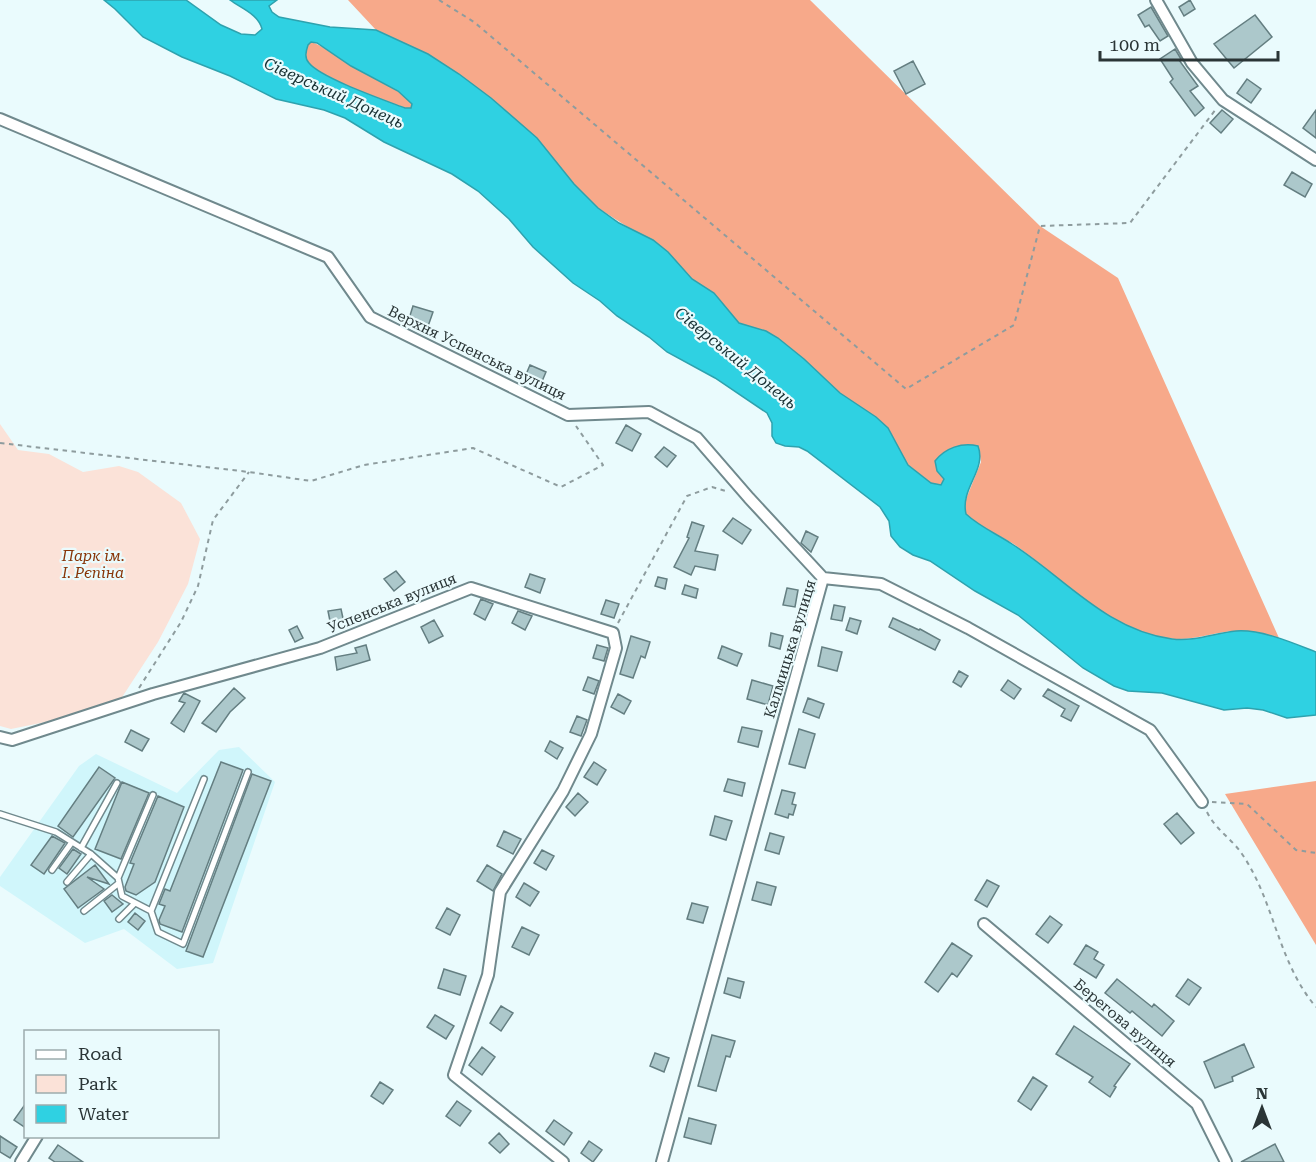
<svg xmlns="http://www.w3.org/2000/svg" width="1316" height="1162" font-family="'Roboto Serif',serif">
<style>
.built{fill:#d0f6fb}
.green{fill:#fbe2d8}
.forest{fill:#f7a98a}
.water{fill:#2fd1e2;stroke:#2ea2ae;stroke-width:1.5;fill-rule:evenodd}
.building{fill:#acc8cb;stroke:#647e81;stroke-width:1.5}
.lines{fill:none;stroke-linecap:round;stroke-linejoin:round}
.service-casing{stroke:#70898d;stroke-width:8}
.minor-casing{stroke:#70898d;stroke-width:14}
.path{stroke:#8e9c9e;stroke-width:2;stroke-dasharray:4.5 4.5;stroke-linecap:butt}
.service{stroke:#fff;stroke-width:5}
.minor{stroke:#fff;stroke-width:10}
.labels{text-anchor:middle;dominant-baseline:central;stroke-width:4.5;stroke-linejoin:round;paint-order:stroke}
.street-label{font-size:15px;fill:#2a3536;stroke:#eafbfd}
.park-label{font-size:15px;font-style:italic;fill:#883508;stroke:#eafbfd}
.water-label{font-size:16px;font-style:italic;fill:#173033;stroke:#eafbfd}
</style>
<rect width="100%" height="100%" fill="#eafbfd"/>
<!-- built -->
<path class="built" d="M239 747 275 782 213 963 177 969 124 929 85 943 0 886V877L79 766 96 754 177 793 219 750Z"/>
<!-- green -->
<path class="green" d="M0 424 18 450 49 454 83 472 119 466 138 472 181 503 200 539 188 584 158 642 115 708 11 729 0 726Z"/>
<!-- forest -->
<path class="forest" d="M348 0H810L1040 226 1118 278 1279 638C1266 636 1252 631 1238 631 1217 631 1197 640 1175 639 1109 635 1064 577 1012 543 997 534 980 527 966 514L964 504 981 462 978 446C956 441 951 456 937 471L944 479 941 486 931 483 908 465 876 417 840 393 804 359 778 338 739 323 714 293 692 279 681 267 634 231 598 208 574 184 537 138 491 99 428 54 376 30Z
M311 42C318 43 389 84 398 91 403 95 408 99 412 104L411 109 405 108C384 100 321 78 309 63 304 57 306 51 308 45Z
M1316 781V945L1225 794Z"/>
<!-- water -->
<path class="water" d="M104 0H186L221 25 241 34 255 35 262 29C258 14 242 9 230 0H277L269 6 272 12 279 17 330 27 376 30 428 54 459 74 491 98 537 138 574 184 598 208 619 223 653 240 668 252 692 279 714 293 739 323 766 331 778 338 804 359 840 393 876 417 888 428 908 465 931 483 941 485 944 479 937 471 935 461C945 448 962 442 978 446 987 470 960 488 966 514 980 527 997 534 1012 544 1065 578 1106 630 1172 639 1194 642 1215 633 1236 631 1261 629 1293 643 1316 652V715L1287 718 1263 710 1247 708 1224 710 1162 693 1128 691 1114 686 1083 668 1018 615 975 591 930 561 913 555 900 547 891 536 889 521 880 507 807 451 799 447 785 446 776 443 772 436V423L767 413 715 378 667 352 649 337 617 316 600 301 573 283 533 247 509 219 478 191 452 174 384 142 345 118 324 110 276 99 230 76 182 57 143 37 115 9ZM311 42 317 43 351 66 398 91 412 104 411 108H405C384 100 321 78 309 63 304 58 306 51 308 45Z"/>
<!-- building -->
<path class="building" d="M1190 0 1195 9 1184 16 1179 7Z
M1151 7 1168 36 1160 41 1149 25 1145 27 1138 15Z
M1255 15 1272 37 1234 68 1214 44Z
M1175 49 1181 59 1179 60 1198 86 1190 91 1204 108 1195 116 1170 82 1173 79 1160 59Z
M913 61 925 84 906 94 894 71Z
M1247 79 1261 89 1251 103 1237 93Z
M1222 110 1233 119 1221 133 1210 123Z
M1316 110V138L1303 128Z
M1292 172 1312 184 1305 197 1284 185Z
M413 306 433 312 426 332 407 325Z
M530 365 546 372 540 386 524 379Z
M626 425 641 434 632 451 616 443Z
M664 447 676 456 667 467 655 457Z
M733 518 751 530 742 544 723 531Z
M692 522 704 526 695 551 718 555 715 570 695 566 691 575 674 567 689 538 687 537Z
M806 531 818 537 811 552 801 543Z
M396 571 405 582 394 591 384 579Z
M530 574 545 579 540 593 525 587Z
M658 577 667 579 665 589 655 586Z
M685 585 698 589 696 598 682 594Z
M787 588 798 590 795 607 783 605Z
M481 599 493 604 485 620 474 614Z
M606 600 619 604 614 618 601 614Z
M834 605 845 607 842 621 831 619Z
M341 609 344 623 331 626 328 611Z
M518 611 532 616 525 630 512 623Z
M850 618 861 621 857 634 846 630Z
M893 618 919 630 920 629 940 640 935 650 889 627Z
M434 620 443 636 429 643 421 627Z
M297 626 303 638 295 642 289 630Z
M771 633 783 636 780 649 769 646Z
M631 636 650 642 645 658 641 656 633 678 620 674Z
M366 645 370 660 337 670 335 657 357 653 355 648Z
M597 645 608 648 604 661 593 658Z
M722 646 742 654 737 666 718 658Z
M822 647 842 652 837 671 818 666Z
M959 671 968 676 961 687 953 682Z
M588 677 599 681 594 694 583 690Z
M752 680 773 686 768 705 747 699Z
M1008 680 1021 689 1014 699 1001 690Z
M234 688 245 698 230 712 216 732 202 723Z
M1048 689 1079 706 1071 721 1061 716 1065 709 1043 696Z
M184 693 200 701 184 732 171 723 185 703 179 701Z
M618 694 631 701 624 714 611 707Z
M808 698 824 704 819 718 803 712Z
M577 716 587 720 581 736 570 732Z
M742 727 762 731 758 747 738 742Z
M799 729 815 734 805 768 789 764Z
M131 730 149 739 142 751 125 742Z
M550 741 563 748 557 759 545 751Z
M221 762 243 770 182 932 160 924 159 920 165 906 159 904 165 889 170 891Z
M594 762 606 770 597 785 584 777Z
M99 767 115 778 73 837 58 826Z
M252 774 271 781 203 957 186 951Z
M728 779 745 783 742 796 724 791Z
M122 782 149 793 121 859 95 849Z
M782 790 795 793 792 804 796 805 793 815 789 814 788 818 775 814Z
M578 793 588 802 575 816 566 807Z
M158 796 184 807 155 882 136 895 126 891 125 887 134 864 130 863Z
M1177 813 1194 833 1181 844 1164 824Z
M715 816 732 821 726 840 710 835Z
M504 831 521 839 513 854 497 846Z
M770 833 784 837 779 854 765 850Z
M52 836 65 843 44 874 31 865Z
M73 849 81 854 67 874 59 868Z
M542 850 554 856 546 870 534 863Z
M95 865 109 884 87 877 104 889 78 908 64 889Z
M487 865 502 874 493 891 477 881Z
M987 880 999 886 987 907 975 900Z
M757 882 776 887 771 905 752 900Z
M524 883 539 892 530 906 516 897Z
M112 895 123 904 112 912 104 901Z
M692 903 708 907 703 923 687 919Z
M447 908 460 915 450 935 436 928Z
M135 913 145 921 138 930 128 922Z
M1050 916 1062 925 1048 943 1036 934Z
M522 927 539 935 529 955 512 947Z
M952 943 972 956 957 977 952 973 938 992 925 982Z
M1086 945 1098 952 1094 959 1104 965 1096 978 1074 964Z
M444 969 466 976 460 995 438 988Z
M728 978 744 982 740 998 724 993Z
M1117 979 1152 1007 1154 1004 1174 1021 1162 1036 1132 1011 1130 1013 1105 993Z
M1188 979 1201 988 1189 1005 1176 996Z
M501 1006 513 1013 501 1031 490 1023Z
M435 1015 454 1026 446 1039 427 1027Z
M1074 1026 1130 1064 1114 1086 1116 1087 1110 1097 1089 1082 1093 1077 1056 1054Z
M712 1035 735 1041 730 1057 726 1056 716 1091 698 1086Z
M1244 1044 1254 1067 1232 1077 1233 1081 1215 1088 1204 1062Z
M482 1047 495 1057 482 1075 469 1065Z
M655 1053 669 1058 664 1072 650 1066Z
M1033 1077 1047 1086 1031 1110 1018 1101Z
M380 1082 393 1090 383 1104 371 1096Z
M457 1101 471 1111 460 1126 446 1116Z
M26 1103V1128L14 1120Z
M689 1118 716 1125 711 1144 684 1137Z
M554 1120 572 1133 564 1145 546 1131Z
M499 1133 509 1144 500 1153 489 1143Z
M0 1136 17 1147 10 1158 0 1152Z
M589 1141 602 1150 593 1162 581 1153Z
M1275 1144 1284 1162H1241Z
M58 1145 83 1162H55L49 1158Z"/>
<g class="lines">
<defs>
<path id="service" d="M0 814 56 832 91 854 118 878 122 896 151 911 158 932 183 944 248 772
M81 848 117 783
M52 870 72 842
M118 878 153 795
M67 882 91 854
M84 911 119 883
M151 911 204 779
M119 919 135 903"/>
<path id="minor" d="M1156 0 1192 63 1223 100 1316 160
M0 119 328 257 370 317 568 415 649 412 697 438 749 498 823 578
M823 578 881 584 968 628 1150 730 1202 802
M0 737 12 740 153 694 320 648 471 588 613 633 616 648 591 734 563 791 500 892 488 975 454 1075 563 1162
M984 924 1197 1104 1226 1162
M21 1162 37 1136
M662 1162 823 578"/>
</defs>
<!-- service casing -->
<use href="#service" class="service-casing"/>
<!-- minor casing -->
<use href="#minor" class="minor-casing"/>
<!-- path -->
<path class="path" d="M439 0 474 22 906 389 1014 325 1040 226 1130 223 1216 109
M0 443 249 472 311 481 364 465 473 448 561 487 603 465 576 426
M618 623 687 496 712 487 729 492
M139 688 181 622 198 586 213 520 249 472
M1212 802 1247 804 1296 850 1316 853
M1207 812C1215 829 1232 839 1242 854 1275 902 1277 961 1316 1007"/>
<!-- service -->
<use href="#service" class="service"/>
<!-- minor -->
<use href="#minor" class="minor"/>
</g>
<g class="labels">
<!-- street labels -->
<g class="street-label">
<text transform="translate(477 353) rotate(26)">Верхня Успенська вулиця</text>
<text transform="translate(392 603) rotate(-22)">Успенська вулиця</text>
<text transform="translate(790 649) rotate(-73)">Калмицька вулиця</text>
<text transform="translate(1125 1023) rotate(40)">Берегова вулиця</text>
</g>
<!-- park labels -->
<g class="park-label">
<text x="93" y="556">Парк ім.<tspan x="93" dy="17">І. Рєпіна</tspan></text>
</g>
<!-- water labels -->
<g class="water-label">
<text transform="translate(334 93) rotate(24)">Сіверський Донець</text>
<text transform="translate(736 358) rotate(39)">Сіверський Донець</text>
</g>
</g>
<!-- legend -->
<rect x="24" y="1030" width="195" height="108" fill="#eafbfd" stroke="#9dacad" stroke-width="1.5"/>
<rect x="36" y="1050" width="30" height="9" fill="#ffffff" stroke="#9dacad" stroke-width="1.5"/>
<text x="78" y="1060" font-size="18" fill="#2a3536">Road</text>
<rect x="36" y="1075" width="30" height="18" fill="#fbe2d8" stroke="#9dacad" stroke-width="1.5"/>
<text x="78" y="1090" font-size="18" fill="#2a3536">Park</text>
<rect x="36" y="1105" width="30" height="18" fill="#2fd1e2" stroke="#9dacad" stroke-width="1.5"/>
<text x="78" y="1120" font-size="18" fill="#2a3536">Water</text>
<!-- north arrow -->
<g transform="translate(1262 1108)" stroke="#eafbfd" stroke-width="4.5" paint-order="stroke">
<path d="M0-4.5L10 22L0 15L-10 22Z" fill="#2a3536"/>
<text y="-9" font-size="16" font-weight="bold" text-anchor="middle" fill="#2a3536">N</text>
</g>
<!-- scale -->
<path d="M1100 51v9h178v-9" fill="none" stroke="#2a3536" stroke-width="3"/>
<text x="1109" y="51" font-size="18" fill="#2a3536" stroke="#eafbfd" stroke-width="4.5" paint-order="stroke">100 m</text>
</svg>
